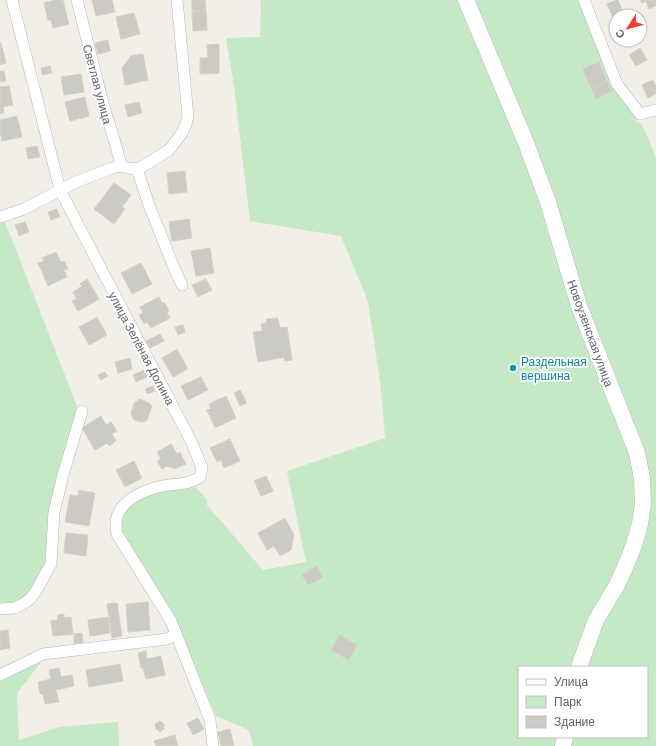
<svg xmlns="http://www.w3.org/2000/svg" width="656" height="746" font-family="Barlow,sans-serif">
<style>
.green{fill:#c5e8c5}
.building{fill:#cccac5;stroke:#d6d1c6}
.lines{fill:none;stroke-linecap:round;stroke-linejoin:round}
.minor-casing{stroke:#b5b8bc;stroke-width:12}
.secondary-casing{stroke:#b6babf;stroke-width:17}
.minor{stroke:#fff;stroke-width:11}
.secondary{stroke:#fff;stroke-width:16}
.culture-dot{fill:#0f9aa8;stroke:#fff;stroke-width:1.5}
.labels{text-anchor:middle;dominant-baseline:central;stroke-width:3.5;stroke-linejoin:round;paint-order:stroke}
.street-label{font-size:12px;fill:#5f6368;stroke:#fff}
.culture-label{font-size:12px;fill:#0d838f;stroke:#fff;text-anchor:start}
</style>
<rect width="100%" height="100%" fill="#f1efe8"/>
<!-- green -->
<path class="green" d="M261 0H460L522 145 631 455 637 480 636 510 631 535 573 667H519V737H559L557 746H253L249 730 216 716 174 618 121 532V522L124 514 129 506 140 499 160 491 182 490 196 487 207 500V505L263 570 306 562 287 471 385 438 381 388 368 301 341 236 250 221 234 86 226 38 260 37Z
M471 0H579L636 114 635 122 642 124 656 157V746H567L569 737H647V667H584L648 505Z
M5 222 77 406 49 511 45 563 33 589 22 602 0 606V223Z
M45 657 17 693 19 740 60 727 118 722 119 746H0V679Z"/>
<!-- building -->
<path class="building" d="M52 0H63L69 24 53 28 51 20H48L44 3 52 1Z
M92 0H112L115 12 96 16Z
M192 0H205L206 11H192Z
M616 0H618L625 16H616L615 22 607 4Z
M640 0H656V6L649 9 646 1 642 3Z
M192 11H206L207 30 193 31Z
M134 13 140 34 121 39 116 17Z
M108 40 110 51 98 54 95 43Z
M620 40H635L622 45Z
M0 43H1L6 63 0 65Z
M219 44V73L200 74V58H208L207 45Z
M640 48 647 60 636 66 629 55Z
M143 54 148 80 125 85 122 68 131 56Z
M599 62 603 72 587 79 583 69Z
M50 66 52 73 42 75 41 68Z
M0 71H4L6 81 0 82Z
M603 72 607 81 591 88 587 79Z
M81 74 84 92 64 95 61 77Z
M653 80 656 86V94L648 98 642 85Z
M607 81 612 91 596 99 591 88Z
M9 86 13 105 3 107 4 113 0 114V87Z
M85 97 89 116 70 121 65 102Z
M139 102 142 113 128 117 125 105Z
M17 116 22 137 2 141 0 132V120Z
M37 146 40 157 28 159 26 148Z
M185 171 187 192 169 194 167 173Z
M114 183 131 195 122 207 125 209 114 224 94 209Z
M57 209 60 217 51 220 48 212Z
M189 219 192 238 172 241 169 222Z
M25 222 29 232 19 236 15 225Z
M210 248 214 273 196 276 191 251Z
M56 252 61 262 64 261 68 269 64 270 67 277 48 286 38 263 44 261 42 258Z
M141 263 152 284 132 294 121 273Z
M87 279 99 299 78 311 72 301 77 299 73 292 82 286 80 284Z
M206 279 212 290 198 297 192 285Z
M159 297 162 303 164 302 169 311 167 312 170 318 151 328 147 322 144 324 139 315 143 313 140 307Z
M97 317 107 335 89 345 79 327Z
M278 318 280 328 287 327 292 360 285 361 284 357 258 362 253 332 262 331 261 324 267 323 266 319Z
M183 325 185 332 178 335 175 327Z
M160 334 164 341 150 348 146 341Z
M177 349 188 369 173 377 162 358Z
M130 358 132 369 118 373 115 362Z
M144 370 147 377 136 382 133 375Z
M105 372 108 376 101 380 98 375Z
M201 377 208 390 188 400 181 386Z
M153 386 155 391 147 394 145 389Z
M240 390 247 403 240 406 234 393Z
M226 396 236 418 215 428 207 410 211 409 209 404Z
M140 399 149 403 152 406 147 420 142 422 134 420 131 414 134 403Z
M101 416 106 425 111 422 117 431 112 434 116 441 109 446 107 443 95 450 82 428Z
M230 439 240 461 224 468 221 460 217 462 210 448Z
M171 444 177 454 180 452 186 464 175 469 167 466 162 469 157 461 161 459 157 452Z
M134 461 142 478 125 487 116 470Z
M266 476 273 491 261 496 254 481Z
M79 490 95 493 89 526 65 522 70 495 78 496Z
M285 518 294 535 291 550 280 556 274 546 267 550 258 533Z
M66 533 88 535 86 556 64 553Z
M317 566 323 577 308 585 302 575Z
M148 602 150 630 128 632 126 604Z
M117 603 122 636 112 638 107 604Z
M64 614V618L71 617 73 634 53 636 51 621 58 620 57 615Z
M108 617 110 633 90 636 88 620Z
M8 630 10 648 0 650V631Z
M82 633 83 643H74V634Z
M339 635 357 645 349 660 331 650Z
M146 651 147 659 161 656 165 675 146 679 143 668H141L138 653Z
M120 664 123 681 89 687 86 670Z
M59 668 61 677 72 675 74 686 56 690 59 702 45 704 43 693 40 694 38 682 51 679 49 670Z
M198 718 204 729 193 735 187 723Z
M160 721 164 724V729L160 732 156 729 155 724Z
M230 729 234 746H221L218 732Z
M175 735 178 746H156L154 741Z"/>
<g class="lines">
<defs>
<path id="minor" d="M12 0 60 190 192 443 202 468 200 477C187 486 172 483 158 487 140 492 119 502 116 521 116 525 116 530 117 534L171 621 210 720 213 746
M77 0C86 36 95 72 104 107 110 127 117 146 121 166
M584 0 617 84 640 114 656 110
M137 169 149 205 175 270 182 285
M0 217 24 209 76 182 112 168 121 166 127 168 137 169 147 164 169 150 182 133 186 124 188 116 177 0
M0 609 15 608 23 604 30 599 36 591 51 564 54 512 63 475 82 411
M0 675 43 654 167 639 176 634"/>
<path id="secondary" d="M466 0 526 143 548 202 579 306 637 453 642 478 643 504 640 524 634 545 626 565 617 585 596 620 579 667
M563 746 565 737"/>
</defs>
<!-- minor casing -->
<use href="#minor" class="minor-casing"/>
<!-- secondary casing -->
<use href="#secondary" class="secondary-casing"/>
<!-- minor -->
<use href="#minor" class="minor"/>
<!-- secondary -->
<use href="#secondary" class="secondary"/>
</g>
<!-- markers -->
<circle class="culture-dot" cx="513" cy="368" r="4"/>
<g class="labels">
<!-- street labels -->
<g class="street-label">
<text transform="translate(98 84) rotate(75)">Светлая улица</text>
<text transform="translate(591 333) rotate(70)">Новоузенская улица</text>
<text transform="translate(142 348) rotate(62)">улица Зелёная Долина</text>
</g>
<!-- culture labels -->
<g class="culture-label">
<text x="521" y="361">Раздельная<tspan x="521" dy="14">вершина</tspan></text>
</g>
</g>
<!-- legend -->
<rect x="518" y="666" width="130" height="72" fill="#ffffff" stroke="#bfc1c3"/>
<rect x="526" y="679" width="20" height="6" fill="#ffffff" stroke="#bfc1c3"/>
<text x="554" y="686" font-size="12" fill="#5f6368">Улица</text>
<rect x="526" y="696" width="20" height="12" fill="#c5e8c5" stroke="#bfc1c3"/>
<text x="554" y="706" font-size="12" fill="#5f6368">Парк</text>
<rect x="526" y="716" width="20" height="12" fill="#cccac5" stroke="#bfc1c3"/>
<text x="554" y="726" font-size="12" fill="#5f6368">Здание</text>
<!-- north arrow -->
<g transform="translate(628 28) rotate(234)"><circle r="19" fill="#ffffff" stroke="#bfc1c3"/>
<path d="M0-3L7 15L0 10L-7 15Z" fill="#ea4335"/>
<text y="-6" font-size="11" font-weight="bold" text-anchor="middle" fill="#5f6368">С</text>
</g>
</svg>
